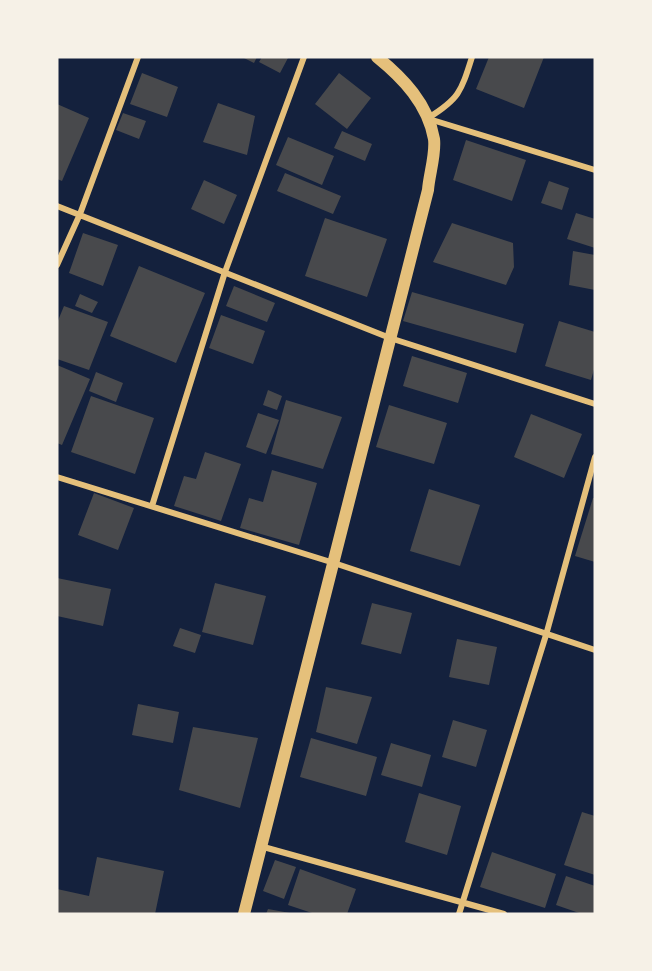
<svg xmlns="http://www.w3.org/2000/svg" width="652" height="971" font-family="'DM Sans',sans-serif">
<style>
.building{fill:#48494c}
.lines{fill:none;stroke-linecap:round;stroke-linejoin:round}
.minor{stroke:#e5c07b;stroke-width:6}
.secondary{stroke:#e5c07b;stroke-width:12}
</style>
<rect width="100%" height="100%" fill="#14213d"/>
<path class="building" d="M242 57H257L254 63Z
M262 57H285L288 58 280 73 259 62Z
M489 57H544L524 108 476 89Z
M142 73 178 87 167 117 130 104Z
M339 73 371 98 347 129 315 104Z
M218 103 255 116 247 155 203 142Z
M57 104 89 118 62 181 57 179Z
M123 113 146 121 139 139 116 130Z
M342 131 372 144 365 161 334 148Z
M288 137 334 156 322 185 276 165Z
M466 140 526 160 512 201 453 180Z
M285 173 341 196 333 214 277 191Z
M204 180 237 195 224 224 191 209Z
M549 181 569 188 562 210 541 203Z
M576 213 595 219V248L567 239Z
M325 218 387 239 367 297 305 276Z
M452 223 513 243 514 267 506 285 433 262Z
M83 233 118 245 103 286 69 273Z
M573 251 595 255V290L569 285Z
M139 266 205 293 176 363 110 336Z
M234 286 275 303 267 322 226 306Z
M412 292 524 324 516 353 403 321Z
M80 294 98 302 92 313 75 306Z
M64 306 108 322 89 370 57 359V323Z
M221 315 265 331 253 364 209 348Z
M559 321 595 332V366L591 380 545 366Z
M412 356 467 373 458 403 403 386Z
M57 365 90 379 62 445 57 443Z
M96 372 123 383 116 402 89 391Z
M268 390 282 396 277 410 263 405Z
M91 396 154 418 135 474 71 452Z
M286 400 342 417 323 469 271 454Z
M389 405 447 423 434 464 376 447Z
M258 413 279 420 266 454 246 447Z
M531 414 582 434 564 478 514 457Z
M205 452 241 464 221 521 174 506 184 476 196 479Z
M272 470 317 483 299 545 240 528 249 498 263 502Z
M429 489 480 505 460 566 410 551Z
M94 493 134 508 118 550 78 535Z
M593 498H595V562L575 556Z
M57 578 111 589 103 626 57 616Z
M215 583 266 596 253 645 202 632Z
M372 603 412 613 401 654 361 644Z
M180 628 201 635 195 653 173 646Z
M457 639 497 647 489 685 449 677Z
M326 687 372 697 357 744 316 732Z
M138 704 179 712 173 743 132 735Z
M453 720 487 730 476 767 442 757Z
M193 727 258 738 240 808 179 790Z
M311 738 377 757 366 796 300 777Z
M391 743 431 755 422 787 381 775Z
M419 793 461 806 447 855 405 842Z
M582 812 595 816V875L564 865Z
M492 852 556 874 545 908 480 887Z
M97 857 164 871 155 914H57V889L89 896Z
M275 860 296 867 284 899 263 891Z
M300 869 356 889 347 914H315L288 905Z
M566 876 595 886V914H582L556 905Z
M268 909 290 913 289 914H266Z"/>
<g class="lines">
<path class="minor" d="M428 118C459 99 461 92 472 57
M429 119 595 170
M57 206 390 338 595 404
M57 265 80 214 138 57
M57 477 334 563 595 650
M152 506 225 272 304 57
M260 846 504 914
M459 914 546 635 595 457"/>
<path class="secondary" d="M244 914 428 190C429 175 436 154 434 139 428 104 403 78 377 57"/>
</g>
<rect width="652" height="971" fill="none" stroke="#f6f1e7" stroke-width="117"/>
</svg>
